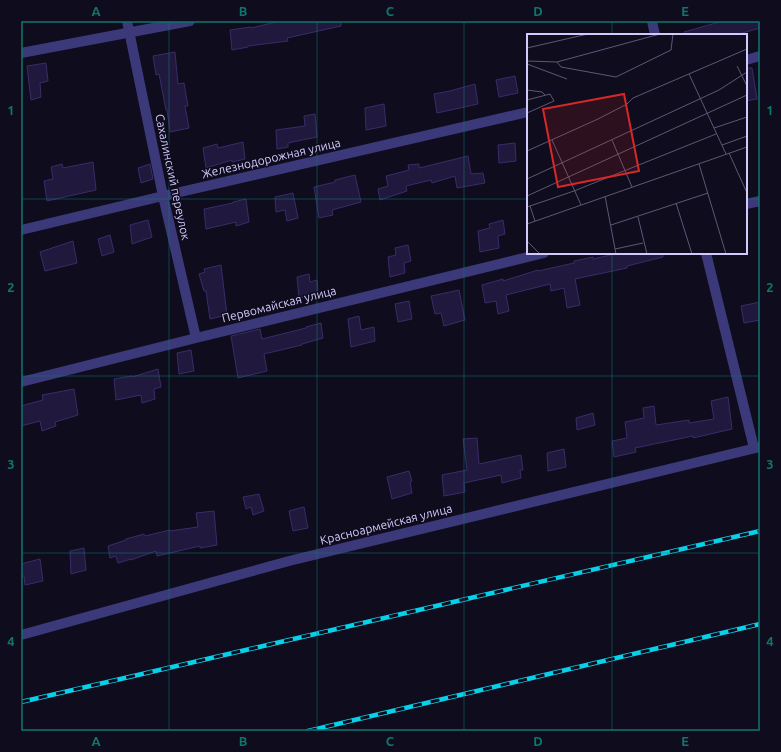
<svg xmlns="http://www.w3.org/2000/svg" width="781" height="752" font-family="Ubuntu,sans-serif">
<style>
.building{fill:#21193d;stroke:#392c68}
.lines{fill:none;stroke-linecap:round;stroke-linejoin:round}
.street{stroke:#3c397a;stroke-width:10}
.rail-casing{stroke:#09d0e9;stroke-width:4.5}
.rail{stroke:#0f0c1d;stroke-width:3;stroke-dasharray:9;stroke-linecap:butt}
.grid{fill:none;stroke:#0f766e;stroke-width:1;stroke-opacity:0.55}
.labels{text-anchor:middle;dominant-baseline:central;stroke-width:3;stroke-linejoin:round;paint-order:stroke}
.street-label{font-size:12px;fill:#d0cafd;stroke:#0f0c1d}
.inset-road{fill:none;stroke:#5c5877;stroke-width:1}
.view{fill:#d62828;fill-opacity:0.15;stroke:#d62828;stroke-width:2}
.inset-edge{fill:none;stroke:#d0cafd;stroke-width:2}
.neatline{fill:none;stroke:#0f766e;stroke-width:1.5}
.grid-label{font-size:13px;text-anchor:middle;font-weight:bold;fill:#0f766e}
</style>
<rect width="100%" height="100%" fill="#0f0c1d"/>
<path class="building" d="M280 21H341V26L287 38 288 41 248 46V47L232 50 230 30 251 27V28Z
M723 21H760V28L735 35H685L684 32Z
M175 52 178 84 184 83 188 106H185L189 128 170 132 167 110H166L159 74 156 75 153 56Z
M46 63 48 81 40 83 41 97 31 100 27 66Z
M746 68H752L757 99 746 101Z
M515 76 518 93 499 97 496 80Z
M475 84 478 104 437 113 434 94 450 91Z
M384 104 386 126 366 130 365 108Z
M315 114 317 137 288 143V147L277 149 276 130 305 126 304 116Z
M243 142 245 159 232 162V160L206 168 203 148 217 144 218 148Z
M515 143 516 161 499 163 498 145Z
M468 156 471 174 483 173 485 183 457 188 455 176 432 183 431 180 406 186 407 191 380 200 378 189 388 186 386 176 409 170 408 165 419 164V168Z
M93 162 96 190 47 201 44 181 53 179 51 167 62 164 63 168Z
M150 164 153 179 141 183 138 168Z
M355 175 361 202 332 210 333 215 319 218 314 187 335 182V180Z
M293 193 298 218 287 221 285 210 276 212 275 197Z
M246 199 249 222 236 226V222L206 229 204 209 233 203V202Z
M148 220 152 237 132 244 130 225Z
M503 220 505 234 498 236 499 248 480 252 478 231 490 228 489 224Z
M110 235 114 252 102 256 98 239Z
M73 241 77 263 45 271 40 252Z
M408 245 411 261 404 263 405 273 390 277 388 257 396 255 395 248Z
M619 253H663V257L627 266V268L608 272 575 279 580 305 567 308 564 288 551 291 550 284 506 295 509 311 498 314 496 301 485 303 482 285 503 279V281L538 270V271L574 263V261L593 257V259Z
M221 265 227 315 210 319 206 291H204L199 274 205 272 204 269Z
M309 274 310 282 317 280 318 293 299 298 297 277Z
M459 290 465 320 444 326 441 313 435 314 431 296Z
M409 301 412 319 398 322 395 304Z
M760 302V320L744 323 741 306Z
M359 316 361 330 374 327 375 341 351 347 348 319Z
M321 323 323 338 302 344V345L264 354 267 371 238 378 231 336 260 329 262 339 306 328V327Z
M191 350 194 371 179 374 177 353Z
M158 369 161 387 154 389 155 399 142 403 141 395 116 400 114 379 132 376V377Z
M74 389 78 415 55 422 56 426 42 431 40 421 21 426V406L43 400 42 395Z
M728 397 732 429 693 438V436L635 448 636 452 614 457 612 441 627 438 625 422 644 418 643 408 654 406 656 425 689 420V423L714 419 711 401Z
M593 413 595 425 577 430 576 418Z
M477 438 479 464 521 455 523 470H520L521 478 502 483 501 475 464 483 465 492 444 496 442 475 467 470 463 439Z
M564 449 566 467 548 471 547 453Z
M409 471 412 481 410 482 412 493 392 499 387 477Z
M259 494 264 511 253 515 251 507 246 509 243 497Z
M304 507 308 528 293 531 289 511Z
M214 511 217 545 200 548V546L157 556 156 551 131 560V559L118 563 116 556 110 558 108 546 126 540V539L144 534 145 536 170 530V531L198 527 196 513Z
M84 548 86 570 71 574 70 551Z
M40 559 43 581 25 585 24 576H21V564Z"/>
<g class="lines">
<path class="street" d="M127 21 163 196 196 338
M652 21 655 35
M21 53 190 21
M746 60 760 56
M746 204 760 201
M21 230 163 196 528 112
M706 253 754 448
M21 382 196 338 544 253
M21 635 289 561 760 447"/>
<g class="rail-casing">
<path id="rail" d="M21 702 760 531
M308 731 760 624"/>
</g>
<use href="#rail" class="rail"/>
</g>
<path class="grid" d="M169 21V731M317 21V731M464 21V731M612 21V35M21 199H528M746 199H760M612 253V731M21 376H760M21 553H760"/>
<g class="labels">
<g class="street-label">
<text transform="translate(271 158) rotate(-13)">Железнодорожная улица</text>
<text transform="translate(173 177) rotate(78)">Сахалинский переулок</text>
<text transform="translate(279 304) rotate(-14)">Первомайская улица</text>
<text transform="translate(386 524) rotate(-14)">Красноармейская улица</text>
</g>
</g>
<g transform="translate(527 34)">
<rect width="220" height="220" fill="#0f0c1d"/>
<path class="inset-road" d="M0 14 61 0M0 27 30 28 133 0M30 28 34 33 89 43 144 16 146 0M0 30 40 45M210 32 220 52M162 40 199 120M0 56 15 58 18 61M0 66 23 60 27 67 0 79M187 94 220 83M25 106 54 171M85 106 105 153M195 111 220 102M0 117 71 85 100 70 106 64 220 15M202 119 220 159M172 130 199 220M0 145 192 56 220 38M0 162 220 61M78 162 89 220M149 169 165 220M3 172 8 187M0 173 47 157 189 100M111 183 120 220M0 190 220 113M84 191 181 159M0 207 13 220M88 215 116 209"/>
<path class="view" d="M97 60 112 137 31 153 16 75Z"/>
<rect width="220" height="220" class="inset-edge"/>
</g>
<rect width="781" height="752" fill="none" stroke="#0f0c1d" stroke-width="44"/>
<rect x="22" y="22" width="737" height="708" class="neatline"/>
<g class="grid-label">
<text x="96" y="16">A</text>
<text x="243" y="16">B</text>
<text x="390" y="16">C</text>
<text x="538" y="16">D</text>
<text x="685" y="16">E</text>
<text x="11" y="115">1</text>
<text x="770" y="115">1</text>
<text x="11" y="292">2</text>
<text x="770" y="292">2</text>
<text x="11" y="469">3</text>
<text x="770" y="469">3</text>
<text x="11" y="646">4</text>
<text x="770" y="646">4</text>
<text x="96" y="746">A</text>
<text x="243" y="746">B</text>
<text x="390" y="746">C</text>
<text x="538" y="746">D</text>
<text x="685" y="746">E</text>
</g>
</svg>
